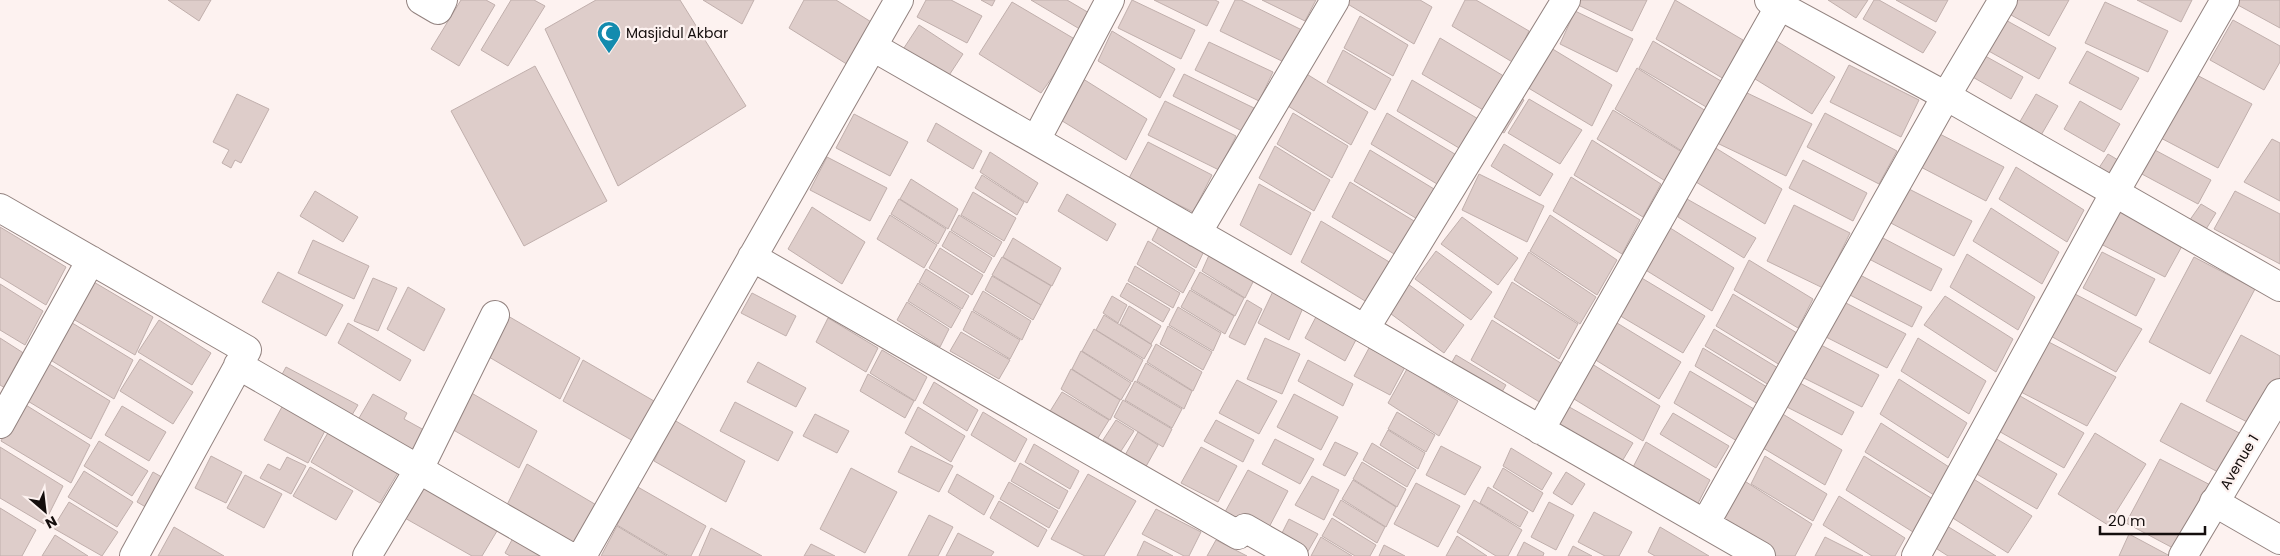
<svg xmlns="http://www.w3.org/2000/svg" width="2280" height="556" font-family="Poppins,sans-serif">
<style>
.building{fill:#decdca;stroke:#c0afac}
.lines{fill:none;stroke-linecap:round;stroke-linejoin:round}
.minor-casing{stroke:#92827f;stroke-width:30}
.tertiary-casing{stroke:#92827f;stroke-width:30}
.minor{stroke:#fff;stroke-width:28}
.tertiary{stroke:#fff;stroke-width:28}
.labels{text-anchor:middle;dominant-baseline:central;stroke-width:4.5;stroke-linejoin:round;paint-order:stroke}
.poi-label{font-size:14px;fill:#140e0d;stroke:#fdf2f0;text-anchor:start}
.street-label{font-size:14px;fill:#140e0d;stroke:#fdf2f0}
</style>
<rect width="100%" height="100%" fill="#fdf2f0"/>
<path class="building" d="M168 0H211L199 21Z
M461 0H486L495 5 459 66 431 49Z
M511 0H534L545 6 508 66 481 50Z
M596 0H680L746 106 618 186 545 29Z
M703 0H754L742 24Z
M804 0H836L876 25 853 68 789 28Z
M926 0H951L982 16 967 43 917 17Z
M981 0H995L992 6Z
M1031 0H1067L1096 17 1088 34Z
M1132 0 1195 30 1181 59 1118 28Z
M1154 0H1215L1219 2 1207 26Z
M1235 0H1241L1306 32 1290 65 1220 31Z
M1262 0H1316L1305 21Z
M1347 0H1420L1432 7 1414 44 1346 3Z
M1465 0H1476L1529 31 1514 63 1452 26Z
M1580 0H1647L1632 31 1578 5Z
M1675 0 1743 40 1724 79 1656 39Z
M1828 0H1868L1856 18Z
M1874 0H1879L1936 32 1923 53 1863 19Z
M1896 0H1948L1936 22Z
M1996 0H2069L2049 36 1993 5Z
M2137 0H2192L2181 22Z
M2238 0H2280V28L2236 4Z
M1012 2 1078 41 1041 93 979 54Z
M2105 2 2168 31 2148 72 2085 43Z
M1575 11 1633 39 1617 72 1560 44Z
M1360 16 1408 45 1393 76 1344 48Z
M2002 18 2056 48 2039 79 1985 49Z
M2233 20 2280 46V62L2264 90 2210 60Z
M919 25 963 54 944 83 900 54Z
M1112 31 1175 69 1160 98 1098 61Z
M1770 37 1835 77 1812 114 1747 74Z
M1440 38 1507 78 1490 114 1422 74Z
M1653 41 1721 81 1708 108 1639 68Z
M1209 42 1273 72 1259 101 1195 70Z
M1541 42 1612 85 1592 126 1520 83Z
M1969 47 2023 77 2011 99 1957 68Z
M1343 50 1391 79 1375 110 1327 82Z
M2087 51 2139 78 2121 110 2069 83Z
M1849 65 1919 100 1901 137 1830 102Z
M535 66 607 201 524 246 451 111Z
M1637 68 1706 111 1685 153 1615 109Z
M2191 72 2252 104 2218 168 2157 136Z
M1305 73 1368 112 1351 145 1288 106Z
M1184 74 1254 108 1242 131 1173 96Z
M1080 77 1147 119 1126 160 1059 119Z
M1412 80 1480 120 1464 151 1397 111Z
M1743 91 1812 124 1786 176 1717 143Z
M1512 92 1524 100 1504 133 1491 125Z
M237 94 269 109 241 163 235 160 231 168 222 163 229 150 213 142Z
M2036 94 2058 106 2040 137 2018 125Z
M1529 99 1582 130 1560 164 1508 133Z
M1165 101 1236 136 1219 170 1148 135Z
M2080 101 2120 124 2104 152 2064 129Z
M1613 110 1682 152 1667 182 1597 139Z
M1293 113 1348 146 1332 178 1277 144Z
M1387 113 1458 156 1442 187 1371 144Z
M1825 113 1897 151 1879 184 1807 147Z
M854 114 908 142 890 176 836 148Z
M936 123 982 151 973 169 927 141Z
M1932 130 2004 167 1986 201 1915 164Z
M2272 139 2280 143V201L2244 182Z
M1592 140 1661 184 1643 217 1574 175Z
M1148 142 1212 175 1193 212 1128 180Z
M1504 144 1553 174 1540 196 1491 166Z
M1275 146 1330 180 1314 211 1259 178Z
M1714 147 1782 189 1765 224 1696 182Z
M2153 149 2211 180 2198 204 2140 173Z
M1370 150 1439 192 1424 223 1354 181Z
M990 152 1038 183 1027 203 980 172Z
M2108 154 2123 163 2110 184 2095 174Z
M827 157 887 188 870 221 810 190Z
M1803 160 1867 193 1853 221 1789 188Z
M2016 167 2084 210 2067 242 1999 199Z
M1479 174 1544 206 1527 242 1462 210Z
M982 175 1024 202 1017 215 975 188Z
M1571 177 1640 220 1622 254 1553 211Z
M911 179 958 209 948 229 900 199Z
M1350 182 1419 224 1401 258 1332 217Z
M1259 184 1311 213 1291 255 1240 225Z
M1905 187 1972 221 1954 256 1887 221Z
M315 191 358 217 343 242 300 216Z
M2235 191 2280 214V264L2214 229Z
M973 192 1016 218 1004 241 961 215Z
M1067 194 1116 224 1107 241 1058 211Z
M899 199 946 229 938 244 891 214Z
M1687 199 1756 238 1744 258 1678 217Z
M2119 202 2187 237 2165 277 2097 242Z
M2201 204 2216 213 2203 234 2187 224Z
M1794 205 1850 233 1823 288 1767 261Z
M812 207 865 242 842 284 788 249Z
M1991 208 2059 252 2042 284 1973 241Z
M890 215 937 245 924 268 877 239Z
M959 215 1002 242 994 257 951 230Z
M1550 215 1617 260 1597 295 1530 251Z
M1462 217 1518 258 1498 285 1441 244Z
M1321 221 1391 263 1370 304 1301 262Z
M1160 224 1204 251 1196 268 1152 240Z
M1667 226 1734 268 1712 311 1644 269Z
M0 227 66 267 46 305 0 277Z
M950 231 992 258 984 273 942 246Z
M1881 237 1942 269 1931 291 1869 259Z
M1013 238 1061 268 1052 286 1003 257Z
M313 240 369 266 354 299 298 273Z
M1148 241 1195 270 1183 293 1137 264Z
M940 248 983 275 972 295 929 268Z
M1436 251 1492 292 1471 320 1415 279Z
M1529 252 1596 297 1580 324 1514 280Z
M2102 252 2155 279 2136 316 2083 288Z
M1210 253 1254 280 1245 298 1202 271Z
M1967 254 2035 297 2018 330 1950 287Z
M1002 257 1051 286 1041 305 992 275Z
M2194 257 2255 289 2210 374 2149 342Z
M1749 260 1813 299 1798 328 1734 290Z
M1135 266 1180 293 1173 308 1128 281Z
M926 269 969 296 962 309 919 282Z
M278 272 343 305 326 336 262 302Z
M1200 272 1244 298 1235 316 1191 289Z
M1860 275 1922 307 1912 327 1850 295Z
M992 276 1041 305 1033 320 985 290Z
M1640 277 1705 316 1683 353 1617 314Z
M87 278 153 317 135 355 68 316Z
M373 278 397 288 378 331 354 321Z
M1512 282 1578 324 1559 359 1494 317Z
M918 283 961 310 951 328 908 301Z
M1127 283 1170 309 1163 322 1120 296Z
M0 284 43 311 25 345 0 330Z
M1408 284 1464 325 1444 353 1387 311Z
M1276 285 1306 301 1289 340 1258 323Z
M408 287 445 309 424 351 387 329Z
M1190 290 1234 316 1225 334 1181 307Z
M983 291 1031 321 1022 340 973 310Z
M752 293 796 316 786 336 741 313Z
M2073 293 2142 329 2116 372 2047 334Z
M1733 294 1797 333 1780 365 1716 326Z
M1112 296 1127 305 1118 323 1103 313Z
M1945 296 2013 339 1996 372 1924 325Z
M1247 300 1262 309 1245 345 1229 337Z
M907 302 949 329 940 347 897 320Z
M1844 302 1906 334 1887 368 1826 337Z
M1129 306 1161 326 1151 344 1120 324Z
M1178 307 1221 333 1213 351 1169 325Z
M972 311 1020 340 1010 359 963 330Z
M1319 311 1359 334 1345 361 1305 338Z
M1104 315 1152 345 1144 359 1096 330Z
M508 316 580 358 560 399 489 357Z
M64 318 133 360 114 399 44 356Z
M828 318 878 348 866 372 816 342Z
M159 320 211 353 192 385 138 352Z
M1492 320 1567 367 1546 406 1471 360Z
M348 323 411 360 400 381 338 343Z
M1617 323 1681 362 1659 399 1594 359Z
M1168 326 1212 352 1203 370 1160 344Z
M1094 329 1143 360 1132 382 1082 351Z
M1714 329 1778 368 1769 385 1705 346Z
M961 332 1010 360 999 379 950 351Z
M2241 335 2280 356V398L2263 430 2206 401Z
M0 338 25 354 7 389 0 385Z
M1265 338 1300 354 1282 394 1247 379Z
M1918 338 1986 381 1969 414 1901 371Z
M2043 339 2116 377 2087 426 2017 390Z
M1156 344 1202 372 1193 391 1147 362Z
M1819 344 1879 375 1862 407 1802 377Z
M1369 348 1405 367 1390 395 1354 376Z
M1703 348 1767 387 1758 404 1695 366Z
M882 350 927 377 915 401 870 373Z
M1081 351 1131 383 1121 400 1072 369Z
M1456 355 1506 385 1498 399 1448 369Z
M41 359 110 401 91 439 21 397Z
M140 359 193 392 173 424 120 391Z
M583 360 654 401 635 442 563 401Z
M1308 360 1353 384 1343 406 1298 381Z
M758 362 806 388 796 407 747 382Z
M1146 363 1192 391 1184 409 1137 381Z
M1592 364 1660 406 1643 441 1574 399Z
M286 367 358 405 349 420 278 382Z
M1071 369 1120 400 1110 420 1061 389Z
M1407 369 1458 401 1439 436 1388 403Z
M1690 371 1754 409 1737 441 1674 403Z
M868 374 914 401 905 418 860 391Z
M1899 379 1967 423 1948 458 1880 414Z
M1237 380 1277 401 1259 434 1219 413Z
M1135 381 1182 409 1172 428 1125 400Z
M934 382 978 410 967 431 923 403Z
M1798 382 1854 412 1842 435 1785 406Z
M468 391 537 431 519 468 450 428Z
M1062 392 1109 420 1096 441 1049 413Z
M2015 393 2084 433 2064 468 1995 429Z
M373 394 407 413 404 419 433 435 418 461 355 425Z
M1294 394 1338 417 1321 450 1277 427Z
M1123 400 1172 429 1163 447 1114 417Z
M21 402 90 445 71 483 1 441Z
M735 402 793 432 778 461 720 431Z
M2181 403 2253 440 2231 479 2160 441Z
M1564 404 1633 443 1621 463 1554 422Z
M283 405 327 427 308 463 264 440Z
M122 406 166 432 149 461 105 435Z
M918 407 965 436 951 462 905 433Z
M983 412 1027 439 1015 462 971 435Z
M1397 412 1435 435 1426 452 1388 429Z
M1673 413 1729 446 1716 468 1660 434Z
M1781 413 1842 450 1825 485 1763 448Z
M815 414 849 431 837 453 803 436Z
M674 420 745 461 726 502 654 461Z
M1116 420 1134 431 1121 451 1103 440Z
M1216 420 1254 440 1243 462 1204 441Z
M1881 423 1949 467 1934 495 1865 452Z
M1388 430 1425 453 1418 469 1380 445Z
M329 431 399 471 380 503 311 462Z
M1138 432 1158 445 1144 470 1124 457Z
M2095 433 2146 464 2108 525 2058 494Z
M1988 434 2057 474 2037 509 1968 469Z
M1275 439 1314 459 1300 484 1262 464Z
M99 441 148 471 132 496 84 466Z
M1335 442 1358 453 1345 476 1323 465Z
M1646 442 1710 480 1695 509 1631 471Z
M1372 443 1416 470 1407 487 1363 460Z
M1034 444 1079 471 1070 489 1025 462Z
M911 446 953 466 939 492 898 472Z
M1441 446 1481 467 1465 495 1426 475Z
M0 447 63 486 44 524 0 498Z
M1201 447 1237 466 1218 502 1181 483Z
M1511 448 1552 473 1542 490 1503 466Z
M211 456 242 472 226 503 195 488Z
M1765 456 1827 494 1813 521 1751 484Z
M1864 456 1931 498 1913 532 1846 490Z
M287 457 306 466 291 494 260 478 268 464 280 470Z
M2160 459 2222 491 2188 556 2126 523Z
M1362 462 1406 489 1397 507 1353 479Z
M1020 463 1068 491 1059 509 1011 481Z
M527 464 598 506 579 546 507 505Z
M310 467 353 491 336 520 293 496Z
M851 468 897 492 865 553 820 529Z
M1503 468 1543 493 1533 512 1493 487Z
M1248 470 1288 491 1266 533 1225 512Z
M84 471 133 502 117 527 68 497Z
M153 472 167 480 151 510 137 502Z
M1566 472 1585 484 1572 505 1553 493Z
M957 474 994 496 984 515 948 492Z
M1088 474 1136 501 1104 556H1085L1051 539Z
M245 475 282 494 264 528 227 508Z
M1312 476 1339 490 1324 520 1295 505Z
M1972 478 2032 516 2008 553 1948 515Z
M1353 480 1396 507 1386 527 1342 499Z
M1743 480 1812 524 1795 556H1769L1719 525Z
M423 482 500 526 482 556H472L403 517Z
M1009 482 1058 511 1049 528 1000 499Z
M1416 483 1460 506 1438 547 1394 524Z
M636 486 706 526 691 556H669L617 525Z
M1488 487 1528 512 1520 527 1480 503Z
M1839 496 1905 538 1895 556H1872L1823 525Z
M1341 500 1385 527 1377 543 1333 515Z
M1474 500 1522 530 1508 556H1496L1457 532Z
M999 501 1047 530 1038 547 990 518Z
M69 502 118 532 102 556 53 528Z
M1549 502 1574 515 1556 550 1531 537Z
M0 508 36 530 22 556H0Z
M1156 509 1201 532 1189 556H1184L1142 534Z
M1594 512 1632 532 1619 556H1605L1578 542Z
M929 515 953 527 938 556H908Z
M1332 518 1376 545 1370 556H1355L1322 536Z
M1289 519 1318 534 1307 553 1279 539Z
M617 526 667 556H601Z
M1947 526 1996 556H1948L1934 547Z
M174 527 224 556H158Z
M1660 527 1709 556H1655L1648 552Z
M711 528 762 556H699Z
M958 533 994 552 991 556H946Z
M2129 534 2170 556H2119Z
M55 535 88 556H42Z
M514 536 553 556H510L505 553Z
M1457 536 1487 556H1446Z
M1321 537 1352 556H1311Z
M1825 537 1863 556H1815Z
M1216 540 1247 556H1207Z
M1144 541 1173 556H1137Z
M1524 542 1544 553 1543 556H1517Z
M811 544 835 556H804Z
M1384 545 1405 556H1379Z
M1573 546 1592 556H1568Z"/>
<g class="lines">
<g class="minor-casing">
<path id="minor" d="M421 0 438 10 443 0
M873 47 1761 556
M1036 140 1110 0
M0 208 247 350 134 556
M1197 233 1335 0
M752 257 1238 535 1245 528 1294 556
M1365 329 1566 0
M238 365 569 556
M0 424 91 260
M1540 430 1783 0
M2214 502 2280 540
M1705 524 1946 96 2003 0
M367 556 419 469 495 315
M582 556 899 0
M1916 556 2115 192 2225 0"/>
</g>
<g class="tertiary-casing">
<path id="tertiary" d="M1769 0 1946 96 2280 287
M2183 556 2280 393"/>
</g>
<use href="#minor" class="minor"/>
<use href="#tertiary" class="tertiary"/>
</g>
<defs>
<g id="mosque-pin" transform="scale(1.25)"><path d="M0 17L-7.5 6A9.5 9.5 0 1 1 7.5 6Z" fill="#138bae" stroke="#fdf2f0"/><path d="M3.5-4.9A6 6 0 1 0 3.5 4.9A5 5 0 1 1 3.5-4.9Z" fill="#fff"/></g>
</defs>
<g fill-rule="evenodd">
<use href="#mosque-pin" x="609" y="33"/>
</g>
<g class="labels">
<g class="poi-label">
<text x="626" y="33">Masjidul Akbar</text>
</g>
<g class="street-label">
<text transform="translate(2239 462) rotate(-59)">Avenue 1</text>
</g>
</g>
<g transform="translate(45 511) rotate(152)" stroke="#fdf2f0" stroke-width="4" paint-order="stroke">
<path d="M0-4L9 19L0 12L-9 19Z" fill="#140e0d"/>
<text y="-8" font-size="14" font-weight="bold" text-anchor="middle" fill="#140e0d">N</text>
</g>
<path d="M2100 526v8h105v-8" fill="none" stroke="#140e0d" stroke-width="2.5"/>
<text x="2108" y="526" font-size="15" fill="#140e0d" stroke="#fdf2f0" stroke-width="4" paint-order="stroke">20 m</text>
</svg>
